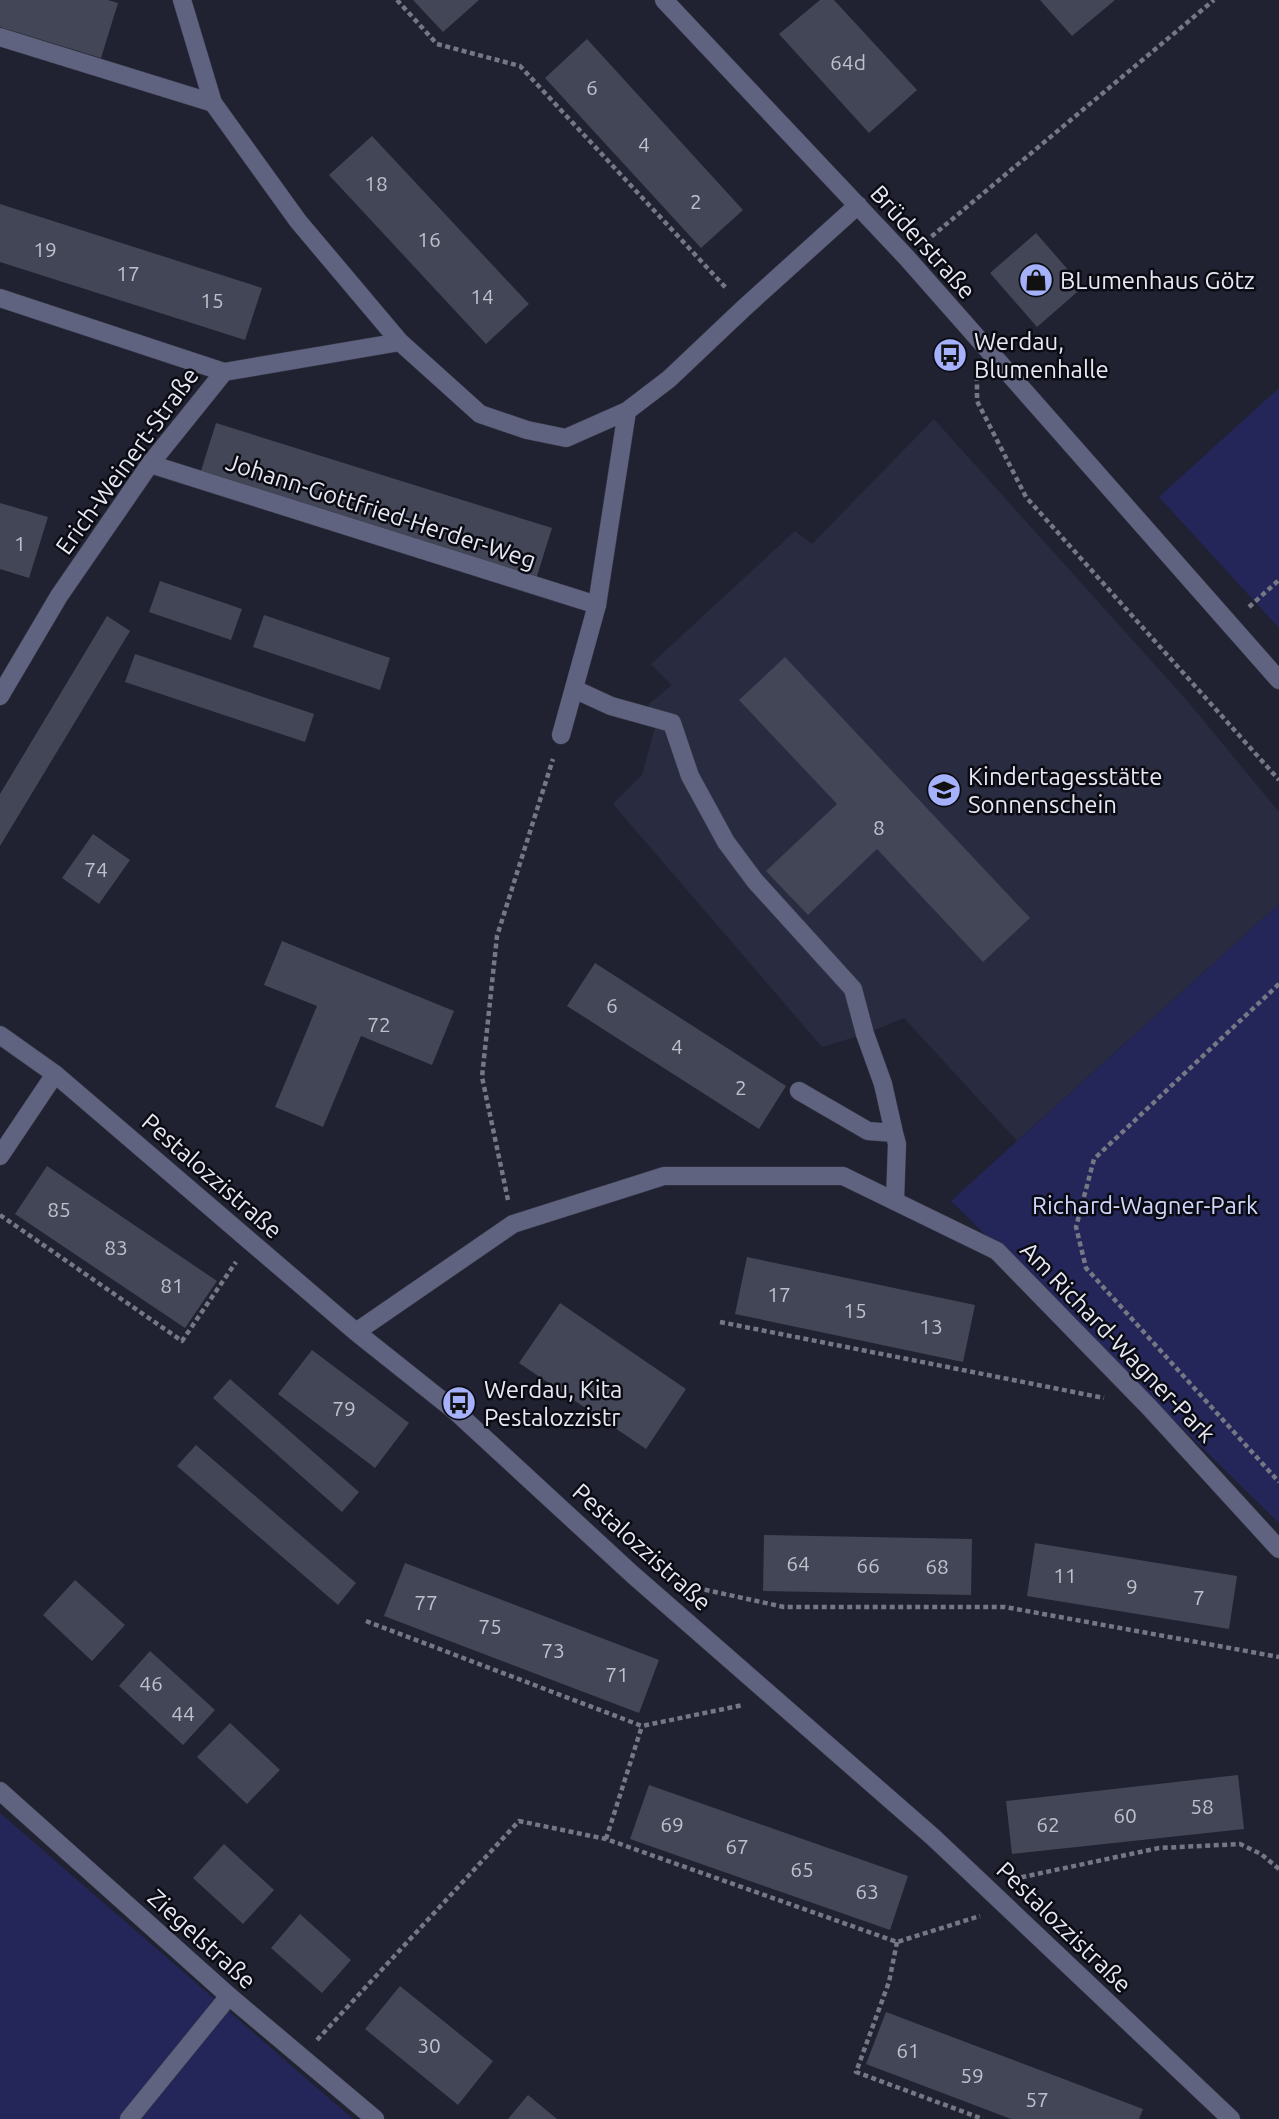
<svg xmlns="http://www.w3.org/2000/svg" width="1279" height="2119" font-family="Ubuntu,sans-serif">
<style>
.built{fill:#292c40}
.green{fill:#24265a}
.building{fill:#434656}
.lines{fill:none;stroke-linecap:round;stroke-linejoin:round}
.service-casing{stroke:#3c3e4c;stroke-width:19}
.minor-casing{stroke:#3c3e4c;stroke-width:19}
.path{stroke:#767785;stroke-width:4.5;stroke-dasharray:5 3.5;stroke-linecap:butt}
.service{stroke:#5f6380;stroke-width:18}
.minor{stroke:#5f6380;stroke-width:18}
.labels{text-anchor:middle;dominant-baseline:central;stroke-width:5;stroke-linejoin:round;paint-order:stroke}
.number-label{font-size:21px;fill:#bec0cc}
.street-label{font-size:24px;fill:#e7e8f3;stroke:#0b0c13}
.poi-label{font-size:24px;fill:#e7e8f3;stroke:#0b0c13;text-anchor:start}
.park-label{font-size:24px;fill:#d0d7fd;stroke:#0b0c13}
</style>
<rect width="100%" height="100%" fill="#202231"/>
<path class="built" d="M934 419 1189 703 1279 812V904L1017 1141 904 1018 865 1034 822 1047 613 804 642 775 657 720 648 705 672 685 651 664 795 531 812 544Z"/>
<path class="green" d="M1279 388V628L1159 497Z
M1279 904V1523L951 1201Z
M0 1813 353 2119H0Z"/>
<path class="building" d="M0 0H108L118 3 101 58 0 27Z
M413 0H479L443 32Z
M820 0H834L917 90 869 133 779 34Z
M1040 0H1115L1072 36Z
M587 39 743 210 701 248 545 78Z
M372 136 529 304 486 344 329 175Z
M0 204 262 288 245 340 0 262Z
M1036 233 1083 287 1037 327 990 273Z
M216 423 552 528 536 579 200 474Z
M0 503 48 517 29 578 0 569Z
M160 581 242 609 231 640 149 612Z
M264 615 390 658 380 690 253 647Z
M107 616 130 631 0 846V794Z
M135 654 314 714 305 742 125 682Z
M785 657 1030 918 983 962 877 849 808 915 766 871 837 804 739 700Z
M93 834 130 860 99 904 62 878Z
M282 941 454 1011 432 1065 361 1036 323 1127 275 1107 317 1006 264 985Z
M595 963 786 1086 759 1129 567 1006Z
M47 1166 217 1281 185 1328 15 1214Z
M747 1257 975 1305 963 1362 735 1314Z
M560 1303 686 1389 646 1449 519 1363Z
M312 1350 409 1423 375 1468 278 1394Z
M230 1379 359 1492 342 1512 213 1398Z
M196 1445 356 1583 338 1605 177 1466Z
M764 1535 972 1539 971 1595 763 1591Z
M1035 1543 1237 1576 1229 1629 1027 1596Z
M405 1563 659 1660 639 1713 384 1616Z
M75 1580 125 1625 92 1661 43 1615Z
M150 1651 215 1710 183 1745 119 1686Z
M230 1723 280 1770 247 1804 197 1757Z
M1238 1775 1244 1829 1012 1854 1006 1801Z
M649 1785 908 1876 890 1930 630 1839Z
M224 1844 274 1890 243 1924 193 1878Z
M300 1914 351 1960 322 1993 271 1948Z
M400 1986 493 2061 458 2105 365 2029Z
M886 2012 1143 2109 1139 2119H1011L866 2064Z
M528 2095 557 2119H508Z"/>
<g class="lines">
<g class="service-casing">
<path id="service" d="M0 37 213 103
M150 464 597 605
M574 689 611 706 672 723 690 776 726 842 755 881 853 989 865 1034 883 1084 894 1133
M799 1091 868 1131 894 1133 897 1144 895 1201
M0 1156 55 1074
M129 2119 229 1996"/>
</g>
<g class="minor-casing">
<path id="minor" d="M182 0 213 103 298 221 400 342 480 414 527 430 566 438 627 411 669 379 744 308 858 205
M664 0 907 258 1279 680
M0 298 224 372
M0 696 59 596 150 464 224 372 400 342
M561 735 597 605 627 411
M0 1035 55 1074 356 1332 454 1410 632 1574 933 1837 1231 2119
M356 1332 513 1224 664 1176H843L997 1251 1149 1407 1279 1549
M0 1791 229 1996 375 2119"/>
</g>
<path class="path" d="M397 0 437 44 520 66 727 289
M925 242 1214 0
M977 376V401L1026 497 1279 780
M1249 607 1279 580
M1279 984 1094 1159 1076 1227 1086 1268 1279 1482
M508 1200 482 1077 497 936 553 759
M0 1215 182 1341 236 1262
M720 1322 1104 1398
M688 1586 784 1607H1005L1279 1657
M366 1621 642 1726 743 1705
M606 1839 642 1726
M1013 1879 1159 1848 1240 1844 1261 1854 1279 1869
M897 1942 889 1982 856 2072 983 2119
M317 2040 519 1821 606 1839 897 1942 980 1916"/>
<use href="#service" class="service"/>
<use href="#minor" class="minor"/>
</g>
<defs>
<g id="shop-disc" transform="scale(1.75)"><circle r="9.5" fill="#a6b1fc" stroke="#0b0c13"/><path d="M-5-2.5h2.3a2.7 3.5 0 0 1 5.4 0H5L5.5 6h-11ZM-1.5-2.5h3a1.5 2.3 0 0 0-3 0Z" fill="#111"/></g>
<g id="bus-disc" transform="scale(1.75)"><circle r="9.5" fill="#a6b1fc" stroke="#0b0c13"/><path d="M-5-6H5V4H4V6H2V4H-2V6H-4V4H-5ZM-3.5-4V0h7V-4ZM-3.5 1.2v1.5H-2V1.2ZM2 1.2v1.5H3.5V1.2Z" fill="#111"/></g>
<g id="school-disc" transform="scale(1.75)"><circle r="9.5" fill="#a6b1fc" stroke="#0b0c13"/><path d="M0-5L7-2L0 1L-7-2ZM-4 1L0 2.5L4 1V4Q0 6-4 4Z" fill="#111"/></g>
</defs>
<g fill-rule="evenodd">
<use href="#shop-disc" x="1036" y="280"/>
<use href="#bus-disc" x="950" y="355"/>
<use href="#school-disc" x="944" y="790"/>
<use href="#bus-disc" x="459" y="1403"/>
</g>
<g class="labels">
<g class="number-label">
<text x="848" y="62">64d</text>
<text x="592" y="87">6</text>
<text x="644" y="144">4</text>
<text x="376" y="183">18</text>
<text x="696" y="201">2</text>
<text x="429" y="239">16</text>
<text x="45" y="249">19</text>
<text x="128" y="273">17</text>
<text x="482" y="296">14</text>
<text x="212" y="300">15</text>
<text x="20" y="543">1</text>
<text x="879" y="827">8</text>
<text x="96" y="869">74</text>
<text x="612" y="1005">6</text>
<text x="379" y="1024">72</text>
<text x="677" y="1046">4</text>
<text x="741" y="1087">2</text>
<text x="59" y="1209">85</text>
<text x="116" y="1247">83</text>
<text x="172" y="1285">81</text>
<text x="779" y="1294">17</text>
<text x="855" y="1310">15</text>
<text x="931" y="1326">13</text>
<text x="344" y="1408">79</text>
<text x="798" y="1563">64</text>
<text x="868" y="1565">66</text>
<text x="937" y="1566">68</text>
<text x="1065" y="1575">11</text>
<text x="1132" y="1586">9</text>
<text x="1199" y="1597">7</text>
<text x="426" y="1602">77</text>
<text x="490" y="1626">75</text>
<text x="553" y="1650">73</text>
<text x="617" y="1674">71</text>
<text x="151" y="1683">46</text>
<text x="183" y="1713">44</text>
<text x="1202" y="1806">58</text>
<text x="1125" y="1815">60</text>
<text x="672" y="1824">69</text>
<text x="1048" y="1824">62</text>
<text x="737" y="1846">67</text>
<text x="802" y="1869">65</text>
<text x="867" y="1891">63</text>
<text x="429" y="2045">30</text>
<text x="908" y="2050">61</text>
<text x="972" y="2075">59</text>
<text x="1037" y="2099">57</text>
</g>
<g class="street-label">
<text transform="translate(923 242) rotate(48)">Brüderstraße</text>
<text transform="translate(127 461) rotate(-54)">Erich-Weinert-Straße</text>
<text transform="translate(381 511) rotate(18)">Johann-Gottfried-Herder-Weg</text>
<text transform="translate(212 1176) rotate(41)">Pestalozzistraße</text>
<text transform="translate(1118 1342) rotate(46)">Am Richard-Wagner-Park</text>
<text transform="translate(642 1547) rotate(42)">Pestalozzistraße</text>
<text transform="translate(1064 1927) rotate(44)">Pestalozzistraße</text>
<text transform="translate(202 1939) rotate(42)">Ziegelstraße</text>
</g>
<g class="poi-label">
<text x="1060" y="280">BLumenhaus Götz</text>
<text x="974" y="341">Werdau,<tspan x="974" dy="28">Blumenhalle</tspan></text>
<text x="968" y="776">Kindertagesstätte<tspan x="968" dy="28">Sonnenschein</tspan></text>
<text x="484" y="1389">Werdau, Kita<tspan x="484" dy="28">Pestalozzistr</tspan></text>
</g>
<g class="park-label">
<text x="1145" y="1205">Richard-Wagner-Park</text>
</g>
</g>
</svg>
